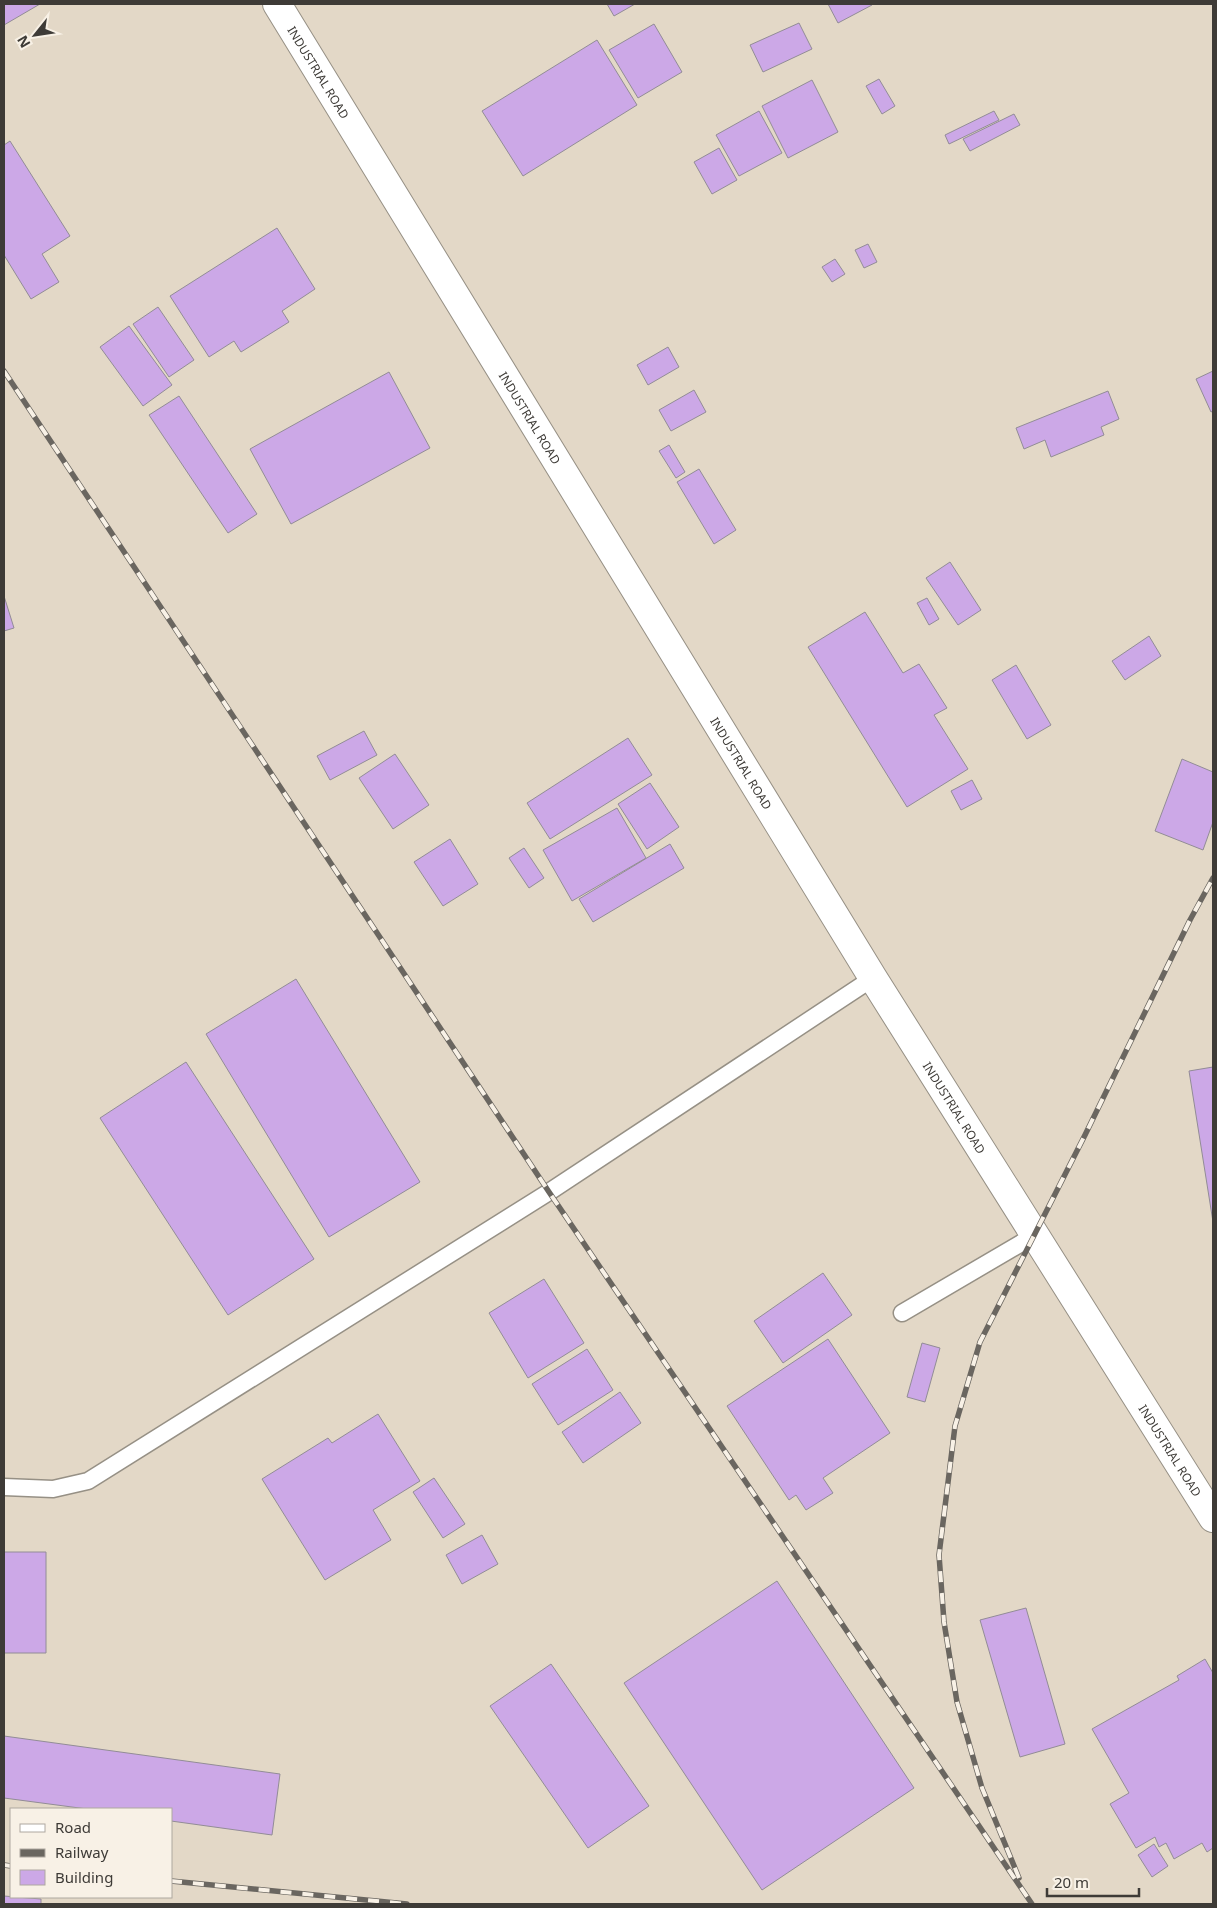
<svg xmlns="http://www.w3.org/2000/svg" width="1217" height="1908" font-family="'Noto Sans',sans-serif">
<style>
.built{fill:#e3d8c7;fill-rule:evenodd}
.building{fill:#cca8e7;stroke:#928c96}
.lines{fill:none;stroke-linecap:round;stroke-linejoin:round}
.lane-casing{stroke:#969085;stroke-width:19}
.secondary-casing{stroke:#969085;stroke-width:30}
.lane{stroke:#fff;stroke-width:16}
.secondary{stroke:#fff;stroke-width:28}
.rail-casing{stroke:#6a6660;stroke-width:5.5}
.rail{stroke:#f8f1e6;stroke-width:4;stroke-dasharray:11;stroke-linecap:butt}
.labels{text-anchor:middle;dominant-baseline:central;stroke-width:4.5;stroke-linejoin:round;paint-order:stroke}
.street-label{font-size:12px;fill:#3e3b37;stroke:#f8f1e6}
</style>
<rect width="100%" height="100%" fill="#eae3d8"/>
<path class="built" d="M4 4H1213V1904H4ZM11 1809H171V1897H11Z"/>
<path class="building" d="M4 4H40L4 25Z
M607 4H635L614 16Z
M828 4H871L872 5 838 23Z
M799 23 812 49 763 72 750 45Z
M654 24 682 72 638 98 609 50Z
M597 40 637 105 523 176 482 111Z
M879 79 895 106 882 114 866 86Z
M812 80 838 132 788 158 762 106Z
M759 111 782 153 739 176 716 135Z
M994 111 999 120 949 144 945 135Z
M1014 114 1020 125 970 151 963 139Z
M10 141 70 236 42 254 59 282 31 299 4 255V145Z
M719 148 737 180 712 194 694 162Z
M277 228 315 289 282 311 289 322 241 352 234 341 209 357 170 296Z
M868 244 877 262 864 268 855 250Z
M835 259 845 274 832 282 822 267Z
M158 307 194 360 169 377 133 324Z
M129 326 172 385 143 406 100 347Z
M668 347 679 367 648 385 637 365Z
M1213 371V411L1211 412 1196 379Z
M389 372 430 448 291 524 250 449Z
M694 390 706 412 671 431 659 410Z
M1108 391 1119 419 1101 427 1104 435 1051 457 1045 440 1024 449 1016 428Z
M179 396 257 514 228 533 149 415Z
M669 445 685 472 676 478 659 451Z
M699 469 736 530 714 544 677 482Z
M950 562 981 610 958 625 926 578Z
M4 596 14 628 4 631Z
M927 598 939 619 929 625 917 603Z
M865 612 903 673 919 664 947 708 934 715 968 769 907 807 808 647Z
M1149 636 1161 656 1125 680 1112 661Z
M1016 665 1051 725 1027 739 992 680Z
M364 731 377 755 330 780 317 756Z
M628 738 652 775 550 839 527 803Z
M395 754 429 805 393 829 359 778Z
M1182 759 1213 772V822L1203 850 1155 831Z
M972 780 982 799 961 810 951 791Z
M650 783 679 827 647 849 618 804Z
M617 808 646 858 572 901 543 850Z
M450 839 478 884 443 906 414 862Z
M670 844 684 868 593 922 579 899Z
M524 848 544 878 529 888 509 858Z
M296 979 420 1182 329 1237 206 1034Z
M186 1062 314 1259 228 1315 100 1118Z
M1213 1067V1222L1189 1071Z
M823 1273 852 1315 783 1363 754 1321Z
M544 1279 584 1343 528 1378 489 1313Z
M828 1339 890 1433 823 1478 833 1493 806 1510 796 1495 789 1500 727 1406Z
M922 1343 940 1348 925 1402 907 1397Z
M587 1349 613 1390 558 1425 532 1384Z
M620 1392 641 1423 583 1463 562 1432Z
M378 1414 420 1481 373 1510 391 1540 325 1580 262 1479 328 1438 332 1443Z
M434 1478 465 1524 443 1538 413 1492Z
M482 1535 498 1564 462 1584 446 1555Z
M4 1552H46V1653H4Z
M777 1581 914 1788 762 1890 624 1683Z
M1026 1608 1065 1744 1020 1757 980 1620Z
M1205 1659 1213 1673V1848L1207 1852 1202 1843 1174 1859 1166 1843 1159 1847 1155 1837 1136 1848 1110 1804 1129 1793 1092 1729 1179 1680 1177 1676Z
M551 1664 649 1806 588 1848 490 1706Z
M4 1736 280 1774 272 1835 171 1821V1809H87L4 1798Z
M1154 1844 1168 1866 1152 1877 1138 1855Z
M4 1896 41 1899V1904H4Z"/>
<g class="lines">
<g class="lane-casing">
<path id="lane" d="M902 1313 1035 1235
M4 1487 53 1489 88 1481 549 1192 873 978"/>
</g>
<g class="secondary-casing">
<g id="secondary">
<path id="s1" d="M277 4 873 978 1213 1518"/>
</g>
</g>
<use href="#lane" class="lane"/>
<use href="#secondary" class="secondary"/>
<g class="rail-casing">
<path id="rail" d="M4 371 549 1192 1032 1904
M4 1865 11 1866
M1019 1878 982 1788 957 1702 944 1622 939 1555 955 1426 980 1342 1085 1135 1190 920 1213 878
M171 1881 407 1904"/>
</g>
<use href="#rail" class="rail"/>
</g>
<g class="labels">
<g class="street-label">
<text stroke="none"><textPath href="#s1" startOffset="80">INDUSTRIAL ROAD</textPath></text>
<text stroke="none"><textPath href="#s1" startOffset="485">INDUSTRIAL ROAD</textPath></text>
<text stroke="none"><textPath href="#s1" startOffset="890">INDUSTRIAL ROAD</textPath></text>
<text stroke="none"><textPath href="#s1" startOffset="1295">INDUSTRIAL ROAD</textPath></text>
<text stroke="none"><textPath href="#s1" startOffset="1700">INDUSTRIAL ROAD</textPath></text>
</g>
</g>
<rect width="1217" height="1908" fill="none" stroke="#3e3b37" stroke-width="10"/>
<rect x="10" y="1808" width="162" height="90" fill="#f8f1e6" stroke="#aea8a0"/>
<rect x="20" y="1824" width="25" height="8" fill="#ffffff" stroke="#aea8a0"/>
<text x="55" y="1833" font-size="15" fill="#3e3b37">Road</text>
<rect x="20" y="1849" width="25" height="8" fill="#6a6660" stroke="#aea8a0"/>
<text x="55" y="1858" font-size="15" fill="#3e3b37">Railway</text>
<rect x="20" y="1870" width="25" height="15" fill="#cca8e7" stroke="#aea8a0"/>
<text x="55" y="1883" font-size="15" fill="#3e3b37">Building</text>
<g transform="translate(35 35) rotate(240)" stroke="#f8f1e6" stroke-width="4" paint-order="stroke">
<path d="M0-4L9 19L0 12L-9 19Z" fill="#3e3b37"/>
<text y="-8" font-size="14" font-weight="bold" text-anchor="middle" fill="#3e3b37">N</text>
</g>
<path d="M1047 1888v8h92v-8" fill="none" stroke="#3e3b37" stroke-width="2.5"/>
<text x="1054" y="1888" font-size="15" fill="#3e3b37" stroke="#f8f1e6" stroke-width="4" paint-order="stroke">20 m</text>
</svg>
